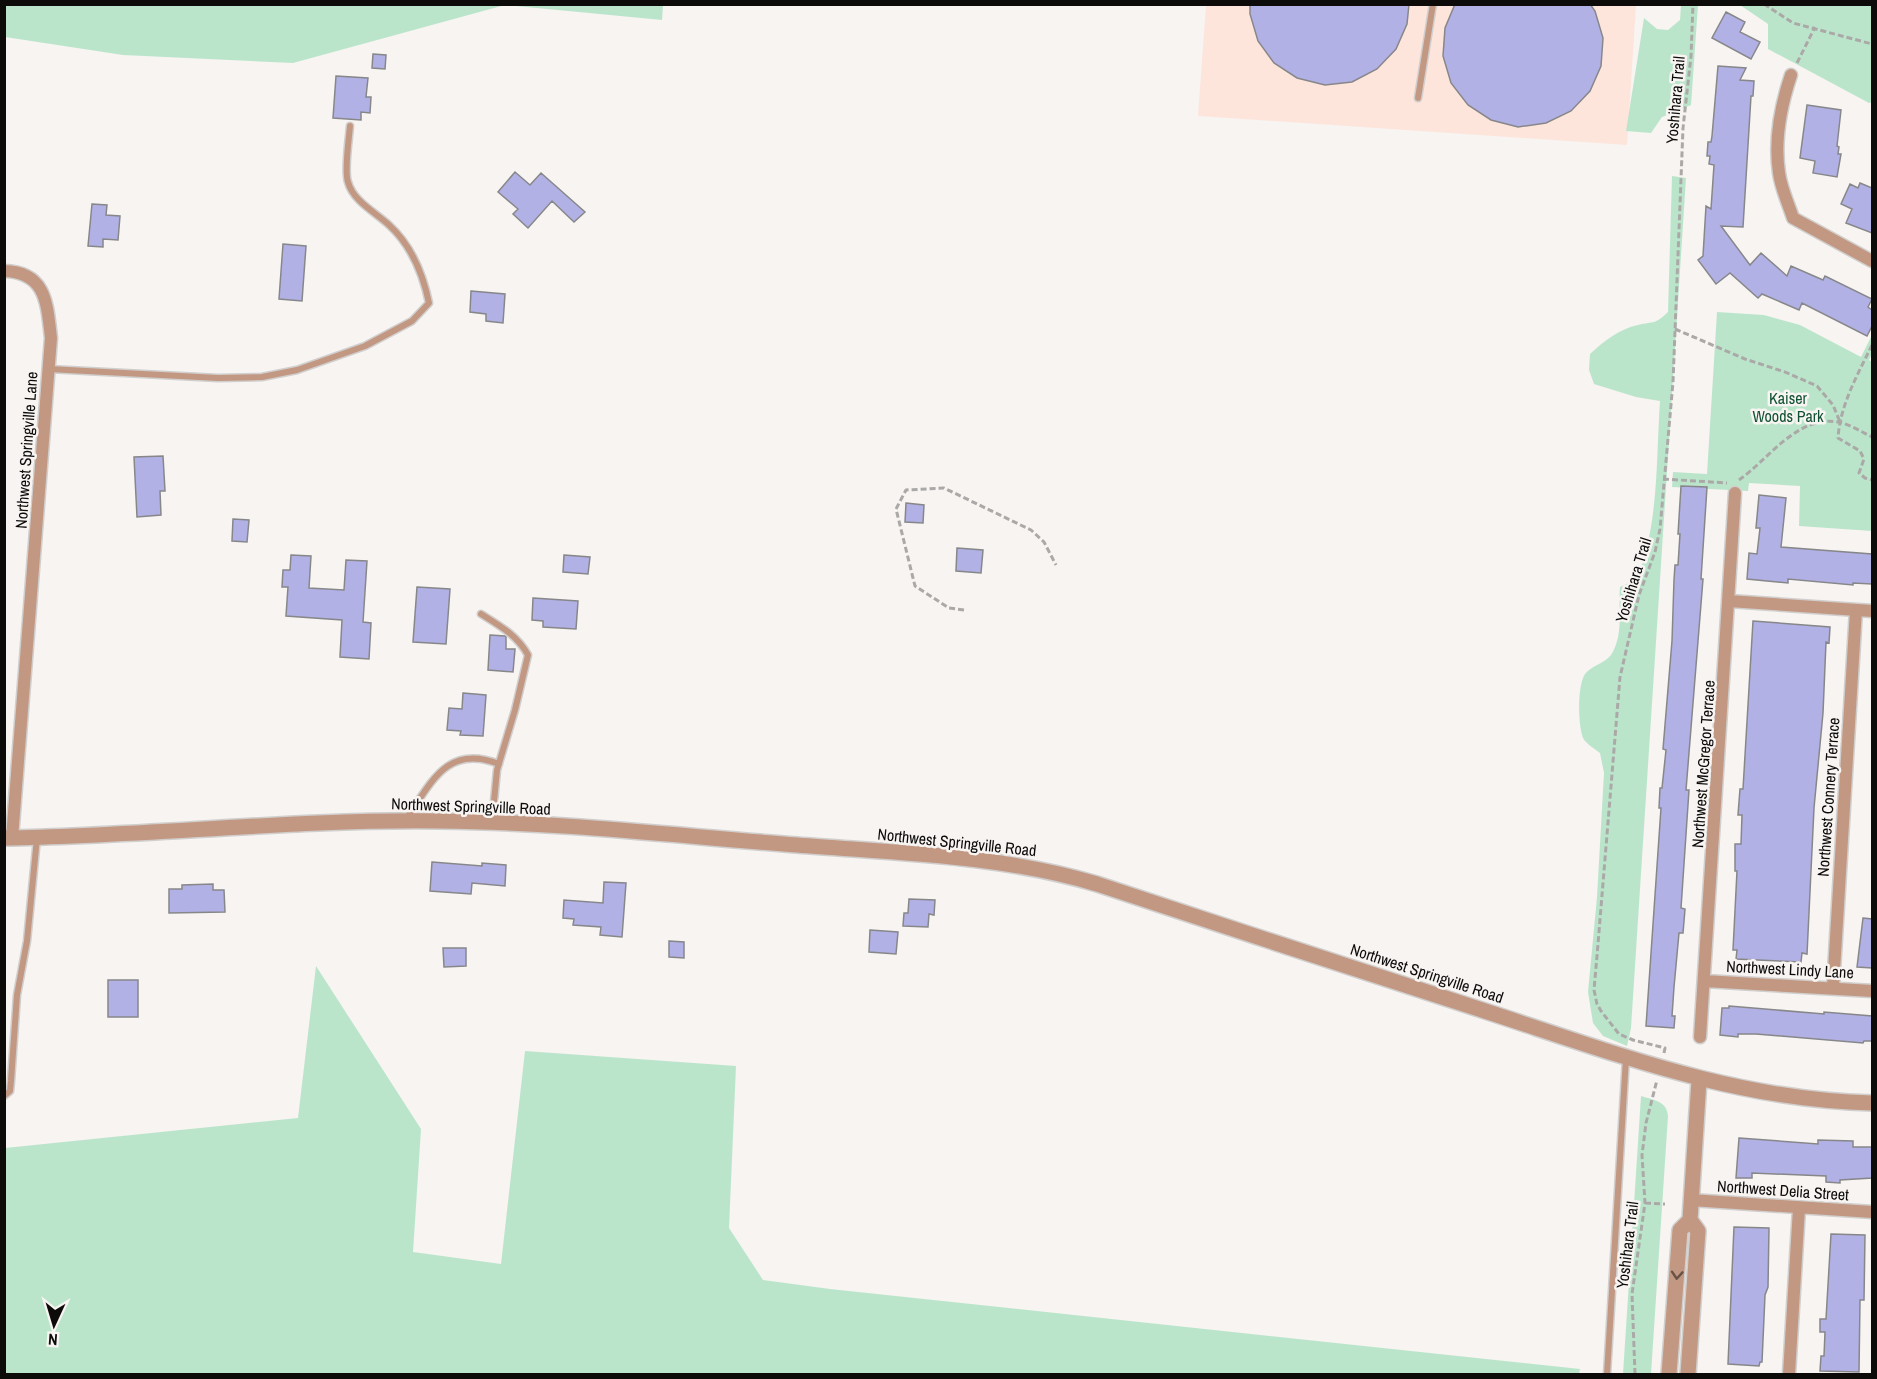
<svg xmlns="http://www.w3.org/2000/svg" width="1877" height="1379" font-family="'Archivo Narrow',sans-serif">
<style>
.industrial{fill:#fee5dc}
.green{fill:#bbe5cb}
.building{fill:#b2b1e5;stroke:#87878a;stroke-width:1.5}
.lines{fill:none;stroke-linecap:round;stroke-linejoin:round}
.service-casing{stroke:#d1cfcd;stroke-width:9}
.minor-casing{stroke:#d1cfcd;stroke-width:15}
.tertiary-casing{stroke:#d1cfcd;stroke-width:18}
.path{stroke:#aba9a7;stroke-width:3;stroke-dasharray:6 3;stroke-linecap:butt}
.service{stroke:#c39883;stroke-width:6}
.minor{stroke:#c39883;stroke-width:12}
.tertiary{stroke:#c39883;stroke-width:15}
.oneway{stroke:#685246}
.labels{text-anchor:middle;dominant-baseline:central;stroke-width:5;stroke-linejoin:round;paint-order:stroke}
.street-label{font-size:16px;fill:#0c0b0a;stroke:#f7f4f2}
.park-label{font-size:16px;fill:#115234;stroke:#f7f4f2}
</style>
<rect width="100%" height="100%" fill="#f7f4f2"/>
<path class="industrial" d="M1206 5H1636L1627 145 1198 116Z"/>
<path class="green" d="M5 4H663V5L662 20 505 5 293 63 123 55 5 37Z
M1681 5H1698L1691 105 1662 117 1651 133 1626 131 1644 18 1657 29 1668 30 1680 20Z
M1740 5H1872V102L1869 103 1768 49V24Z
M1672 176 1686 178 1631 1028 1627 1046 1603 1036 1593 1023 1588 992 1597 897 1604 773 1600 753C1595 749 1586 744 1583 738 1578 725 1577 686 1585 674 1591 666 1605 663 1611 655 1624 635 1618 610 1620 587L1637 579C1659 523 1656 461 1660 401L1636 397 1597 385 1594 384 1589 370 1590 354C1604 341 1619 329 1638 325 1655 321 1654 325 1668 312Z
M1717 312 1764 315 1800 325 1861 357 1872 335V354L1869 360 1872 362V531L1799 526 1800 486 1749 483 1748 491 1672 487 1673 472 1707 474Z
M316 966 421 1129 413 1252 501 1264 525 1051 736 1066 729 1228 763 1280 830 1289 1580 1369 1579 1374H5V1148L298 1118Z
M1641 1096C1654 1100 1667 1101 1668 1116L1651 1374H1623Z"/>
<path class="building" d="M1250 4H1409L1407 24 1396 49 1377 69 1352 82 1325 85 1297 78 1274 63 1258 41 1250 14Z
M1455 4H1590L1595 11 1603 38 1601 66 1590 91 1571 111 1546 123 1518 127 1491 120 1468 105 1451 83 1443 56 1445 28Z
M1726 12 1745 22 1740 32 1760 42 1751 59 1712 38Z
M373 54 386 55 385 69 372 68Z
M1718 66 1746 68 1740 80 1754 81 1753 96H1751L1743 227 1721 226 1750 265 1761 253 1787 276 1791 266 1823 280 1825 276 1872 299 1868 307 1872 310V326L1867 336 1802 303 1799 310 1762 294 1758 298 1730 273 1716 284 1698 260 1703 256 1706 206 1711 209 1714 165 1709 164 1710 156H1707L1708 142H1711L1712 136Z
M336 76 368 78 366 97H371L370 113 361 112V120L333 118Z
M1807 105 1841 110 1837 146 1839 147 1838 154H1841L1837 177 1813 173 1815 161 1800 158Z
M515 172 530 185 541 173 585 212 574 222 552 201 528 228 513 214 518 209 498 192Z
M1860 183 1872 188V233L1846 223 1852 209 1841 204 1850 184 1858 188Z
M92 204 107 205 106 215 120 216 118 240 103 239V247L88 246Z
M283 244 306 246 302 301 279 299Z
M471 291 505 294 503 323 486 321V314L470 312Z
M163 456 165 491H160L161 515 137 517 134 457Z
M1681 486 1707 487 1701 579H1703L1686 790H1689L1681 908 1685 909 1683 933H1679L1674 987 1672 1016H1675L1674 1028 1646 1026 1661 808H1659L1660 788H1662L1666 750 1663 749 1672 641 1674 580 1675 565H1678L1680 534H1678Z
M1759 495 1786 498 1781 547 1872 554V584L1853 583V585L1788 579V583L1747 579 1749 553 1757 554 1760 528H1756Z
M906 503 924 505 923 523 905 522Z
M233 519 249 520 247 542 232 541Z
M957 548 983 550 981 573 956 571Z
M291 555 311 556 309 588 344 590 346 560 367 561 363 622 371 623 369 659 340 657 342 620 286 616 288 587H282L283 570H290Z
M564 555 590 557 588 574 563 572Z
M417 587 450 589 446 644 413 642Z
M533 598 578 601 576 629 543 627V621L532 620Z
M1753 621 1830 627 1829 643 1826 642 1823 713 1814 808 1807 954 1802 953 1801 962 1736 959 1737 950H1733L1737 871H1735V844H1741L1742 815H1738L1740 789H1743Z
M490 635 505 636 506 637V649H515L513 672 488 670Z
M463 693 486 695 483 736 460 735 461 731 447 730 449 708 462 709Z
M432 862 482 866V863L506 865 505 886 472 883 471 894 430 891Z
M604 882 626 883 622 937 600 935 601 927 573 925 574 919 563 918 564 900 603 903Z
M213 884V890H224L225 912 169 913V889H182V885Z
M909 899 935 900 934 915 929 914 928 927 903 926 904 913H908Z
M1863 918 1872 919V968L1857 967Z
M870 930 898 932 896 954 869 952Z
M669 941 684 942V958L669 957Z
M443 948H466V966L444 967Z
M108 980H138V1017H108Z
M1729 1006 1824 1014V1012L1872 1016V1041H1864L1863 1043 1756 1034H1738V1037L1720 1035 1722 1008H1729Z
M1739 1138 1818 1144V1140L1853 1141V1147H1872V1178L1840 1180V1183L1826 1182V1176L1752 1173V1178H1736Z
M1734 1227 1769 1228 1768 1287 1765 1295 1762 1362H1760L1759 1366 1728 1364Z
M1831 1234 1865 1235 1864 1300H1860L1859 1372 1820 1371 1821 1356H1824L1825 1332H1820V1319H1826Z"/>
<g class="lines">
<g class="service-casing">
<path id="service" d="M1418 98 1433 4
M49 369 218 378 262 377 297 370 365 346 412 321 429 303C423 274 412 246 389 225 375 212 353 201 348 182 344 171 349 139 350 126
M481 614C500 626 517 635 528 655L515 710 497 770 492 822
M407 818C432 781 448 744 499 764
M4 1096 10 1091 11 1081 17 995 27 941 37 838
M1607 1374 1626 1058"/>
</g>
<g class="minor-casing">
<path id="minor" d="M1791 75C1781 105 1774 140 1779 173 1781 188 1788 203 1793 218L1872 261
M4 271C47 272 47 305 51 338L12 838
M1729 601 1872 611
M1705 981 1872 991
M1833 987 1856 610
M1700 1037 1735 493
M1691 1200 1872 1212
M1789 1374 1799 1208"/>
</g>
<g class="tertiary-casing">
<path id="tertiary" d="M4 838C150 836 295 819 440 821 559 822 678 836 797 845 897 853 1001 855 1097 884 1226 927 1356 969 1485 1011 1614 1053 1735 1100 1872 1103
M1669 1374 1680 1230 1690 1220 1699 1080
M1688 1374 1698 1231 1690 1220"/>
</g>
<path class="path" d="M1764 4 1793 23 1872 44
M1797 63 1815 27
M1675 329 1745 359 1785 372 1817 386 1833 405 1840 422
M1872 345C1858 374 1840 405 1838 438L1860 451 1864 459 1859 473 1865 478 1872 480
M1663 479 1727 483
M1739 480C1768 460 1797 415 1838 422 1849 424 1862 432 1872 437
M964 610 949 608 915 586 896 509 906 490 944 488 1031 530 1044 542 1056 565
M1664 1053 1665 1048 1633 1040 1619 1034 1601 1011 1597 1004 1594 990 1597 956 1620 677 1639 595 1655 552 1660 529 1673 382 1683 128 1691 56 1693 4
M1645 1203 1665 1204
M1635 1374 1632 1294 1645 1203 1642 1155 1646 1123 1657 1080"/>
<use href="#service" class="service"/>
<use href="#minor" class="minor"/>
<use href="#tertiary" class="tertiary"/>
</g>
<defs><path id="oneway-chevron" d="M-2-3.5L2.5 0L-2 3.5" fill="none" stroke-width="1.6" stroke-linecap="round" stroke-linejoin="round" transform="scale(1.5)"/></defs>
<use class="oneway" href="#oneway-chevron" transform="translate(1677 1275) rotate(94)"/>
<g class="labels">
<g class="street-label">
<text transform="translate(1675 100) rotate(-85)">Yoshihara Trail</text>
<text transform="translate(26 450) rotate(-86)">Northwest Springville Lane</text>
<text transform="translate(1633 580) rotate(-73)">Yoshihara Trail</text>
<text transform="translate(1703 764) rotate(-86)">Northwest McGregor Terrace</text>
<text transform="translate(1828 797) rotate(-86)">Northwest Connery Terrace</text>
<text transform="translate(471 806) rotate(2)">Northwest Springville Road</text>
<text transform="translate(957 842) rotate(6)">Northwest Springville Road</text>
<text transform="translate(1790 969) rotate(3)">Northwest Lindy Lane</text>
<text transform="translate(1427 973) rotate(18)">Northwest Springville Road</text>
<text transform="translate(1783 1190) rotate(4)">Northwest Delia Street</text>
<text transform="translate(1627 1245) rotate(-83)">Yoshihara Trail</text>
</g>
<g class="park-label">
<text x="1788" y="398">Kaiser<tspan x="1788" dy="18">Woods Park</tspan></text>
</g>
</g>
<rect width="1877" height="1379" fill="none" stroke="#0c0b0a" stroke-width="12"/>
<g transform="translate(54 1325) rotate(184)" stroke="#f7f4f2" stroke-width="4.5" paint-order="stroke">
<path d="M0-4.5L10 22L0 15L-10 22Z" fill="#0c0b0a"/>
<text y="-9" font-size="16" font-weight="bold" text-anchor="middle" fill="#0c0b0a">N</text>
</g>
</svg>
